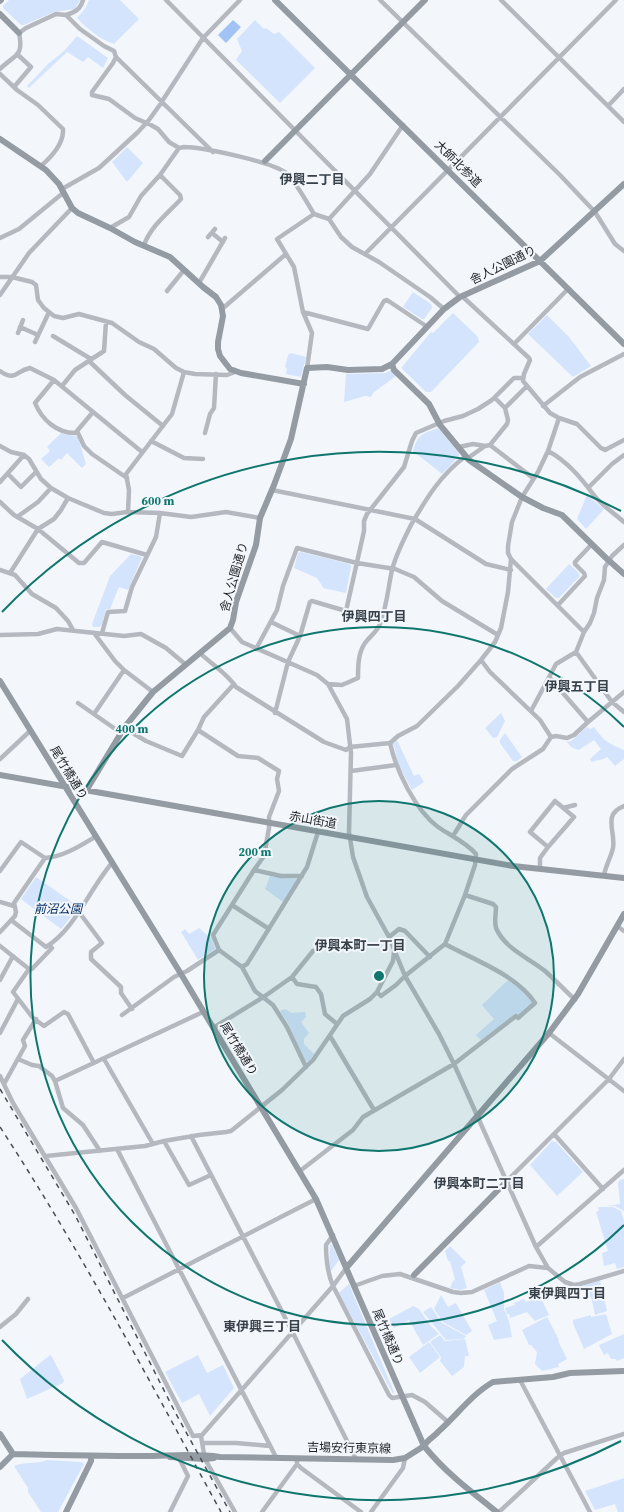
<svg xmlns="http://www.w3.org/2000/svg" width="624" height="1512" font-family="'Source Serif 4','Noto Sans JP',serif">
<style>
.green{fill:#d4e4fc}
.water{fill:#a2c4f4}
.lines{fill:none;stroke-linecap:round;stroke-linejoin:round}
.street{stroke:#b5b9bf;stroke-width:4.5}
.secondary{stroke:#959ba3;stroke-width:6}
.rail{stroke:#494d52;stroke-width:1.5;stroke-dasharray:5 5;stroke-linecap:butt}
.ring{fill:none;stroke:#0f766e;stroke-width:2}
.labels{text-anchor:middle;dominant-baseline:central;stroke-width:4;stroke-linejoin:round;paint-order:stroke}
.street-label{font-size:12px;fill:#1c1f24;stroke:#f3f7fc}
.park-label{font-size:12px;font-style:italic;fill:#002c62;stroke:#f3f7fc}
.neighbourhood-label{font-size:13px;font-weight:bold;fill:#38404a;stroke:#f3f7fc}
.centre{fill:#0f766e;stroke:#f3f7fc;stroke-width:2}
.ring-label{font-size:12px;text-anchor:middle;font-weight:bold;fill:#0f766e;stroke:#f3f7fc;stroke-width:4;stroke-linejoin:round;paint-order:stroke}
</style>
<rect width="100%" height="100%" fill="#f3f7fc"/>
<path class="green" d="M9 0H80L75 9 54 12 24 25H21L3 8V6Z
M89 0H120L139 19 114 44C101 40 86 28 77 18L85 9Z
M255 20 264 29 266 28 274 34 279 32 315 68 280 103 236 60 242 51 237 39Z
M77 36 108 58 103 68 88 57 83 62 67 52 29 88 27 86 48 64 64 51Z
M127 147 143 163 127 182 112 162Z
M413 292 431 304 432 308 424 319H422L403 307Z
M453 313 478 337 479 342 431 392H426L401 368 431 332 433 333Z
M547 315 569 337 591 366 573 377 528 334Z
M291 353 306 357 301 377 286 374 287 368 285 367 288 355Z
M391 370 396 376 373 393 371 397 365 396 344 402 346 374 385 373Z
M438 428 459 453V456L442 474 413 451C418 434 422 434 438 428Z
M61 433 78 437 86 464 82 468 67 453 61 460 59 458 49 467 41 459 50 451 47 447Z
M587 495 604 509 586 529 577 519Z
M301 552 350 564 351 567 346 593 323 588V587L317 578 294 568 298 553Z
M131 554 140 556 142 558 128 590 119 587 110 609H106L102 625 99 627H93L92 624 110 576Z
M569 564 579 573 580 576 559 598H556L546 589Z
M501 713 505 721 497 737 493 738 485 728Z
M587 727 590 729 594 727C603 740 609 744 624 750V759L615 766 607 757C603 760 597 760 592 762L590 759 601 749 594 740 579 750C574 749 570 747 567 742L571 741Z
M505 733 522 757 517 761H513L500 743V740Z
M397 740 414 776 419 774 424 782 412 790 399 766 394 746 393 745 392 743Z
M270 876 281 878 298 879 283 902 265 889Z
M36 877 79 907 61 929 21 899Z
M199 928 211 938 215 949 198 960 181 932 185 929 189 934Z
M508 980 522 990 533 1003 518 1015 516 1014 481 1040 476 1035 494 1019 482 1005Z
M285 1009 292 1013 305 1012 306 1017 301 1022 309 1033 304 1039V1044L314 1054 308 1062 305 1060 289 1025 280 1011Z
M552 1141 556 1142 583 1172 557 1196 530 1165Z
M624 1179V1211L615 1206H606L620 1204 618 1183 620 1180Z
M598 1207H613L621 1211 624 1221V1267L617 1269 615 1263 604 1266 602 1253 608 1251 596 1212 599 1211Z
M330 1244 332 1245 339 1260 331 1271 329 1268Z
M450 1246 466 1262 461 1267 467 1288 460 1290 450 1288 453 1281 455 1280 450 1261H448L445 1251Z
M600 1280 607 1311 595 1315 591 1297 588 1298 584 1285Z
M500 1282 504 1293V1309L509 1321 512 1337 494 1340 488 1325 497 1321 484 1290Z
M349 1284 394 1392 393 1394 339 1293Z
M441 1295 448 1307 456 1303 472 1331 466 1335 443 1322 434 1309Z
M540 1296 549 1315 535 1321 527 1312 510 1318 509 1314H507L505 1308 515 1305 514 1303 524 1299 526 1302Z
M413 1306 419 1309 430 1325 439 1334 423 1345 409 1320 394 1328 389 1319Z
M431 1307 442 1323 466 1336 463 1339 446 1340 423 1312Z
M606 1314 612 1334 584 1349 573 1323V1320L591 1315V1317Z
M547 1317 559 1340 558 1341 567 1359 558 1364 559 1367 542 1371 535 1364 537 1352 531 1345H529L522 1330Z
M624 1334V1358L617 1361 616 1359H611L608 1353 604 1355 599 1345Z
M440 1335 445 1341 465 1339 469 1356H465L464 1367 452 1376 440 1361 441 1357 430 1342Z
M429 1342 440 1357 420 1373 409 1357Z
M51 1355 64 1380 63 1383 27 1399 20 1379 49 1356Z
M198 1355 207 1373 223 1365 234 1388 210 1416 199 1394 182 1403 165 1372Z
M47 1460 81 1462 84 1464 58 1512H41L28 1492V1488L14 1466C25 1461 36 1465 47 1460Z
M624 1478V1512H618L615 1504 595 1510 585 1491Z"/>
<path class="water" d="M233 20 241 27 226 43 218 35Z"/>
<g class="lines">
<path class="street" d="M166 0 460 297
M380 0 560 175 595 212 615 244 624 251
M501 0 624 122
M66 15C75 12 80 10 83 0
M116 57 113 63 92 92V95L109 99 135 118 151 125 158 129 169 142 179 148
M0 69C15 54 24 57 19 33L26 28 56 14 66 15 80 29 104 46 114 51 116 57 213 152
M0 74 17 90 38 105 63 129C64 144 51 157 41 166
M14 87 31 67 17 54
M608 106 624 89
M403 125 370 174 329 219 314 214 277 239 294 267 303 312 368 329 384 301 387 300 426 326
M62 189 99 168 138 132 149 120 159 106 203 38 240 0
M329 219 341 237 352 247 379 262 430 297 444 309
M110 228 129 217 141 196 160 175 179 148 184 147C202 147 273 162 286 173 295 180 307 203 314 214
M212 233 223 242
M208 237 215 229
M0 238 19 229 63 193
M144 245C151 226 167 214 181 199L180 195 160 175
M365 254 616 0
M0 277H12L32 282 36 285 38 300 44 308 54 316 63 318 79 314 112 323 139 342 154 349 176 368 184 372 195 374 227 375 235 372
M199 283 225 238
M167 291 184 270
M0 295 29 253 72 208
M463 297 529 358 530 360 524 374 523 381 550 413 559 418 577 424 601 448 605 450 624 440
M222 309 286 254
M303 312 312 333 307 368
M20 327 38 335
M18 333 23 320
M53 336 91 359
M35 342 49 312
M514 344 568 289
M89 361 125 395 163 426
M0 371C16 382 15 371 30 368L54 380 142 452
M54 380 35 403C42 420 57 433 75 433L77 431
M62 386 75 370 104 351 106 322
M495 398 505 408
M543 406 580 377 624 354
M93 412 77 431 84 446 92 454 127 478
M205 433 210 414 214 408 216 374
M151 441 184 458 203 459
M490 445 533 478
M0 446 11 452 24 455 29 459 41 479 51 488 68 498 104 513 112 514 128 512 160 513 191 517 226 512 260 518
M459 447 473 444 485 446
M548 451C567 461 581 478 593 494 601 505 614 513 624 522
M468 458 485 446 490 445 507 424 508 420 505 408 527 386
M8 474 21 487 36 472
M0 482 24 455
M589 487 612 464 624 455
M272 490 415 519 486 564 511 570
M0 502 14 515 38 529 79 563H84L102 542 147 555
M128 512 129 490 126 474 172 414 184 372
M17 517 38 502 51 488
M511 559 584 632
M0 570 15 575 32 594 56 608 68 621 73 630
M10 573 38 529 54 519 61 510 68 498
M558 605 585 576 584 573 575 564V562L592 544
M271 622 300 636
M230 628 242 642 317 675 328 684 347 719 351 753 349 832 353 857 367 897 389 937 405 976 439 1034 454 1064 536 1247 548 1268 565 1282 574 1285 580 1284 624 1271
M94 633 115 661 124 670 153 692
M102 633 108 612 125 611 132 587 156 537 160 513
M0 635 38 634 57 629 124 636 141 634 166 648 185 664
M256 649 277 610 283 586 297 548 357 563 395 569 414 577 442 601 498 635
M576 652 612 702 624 712
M200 653C211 664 227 673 236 687L324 742 346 750 350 747 390 743 398 736 417 726 458 686 481 660 495 642 501 628 508 592 511 559 508 553V546L512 522 522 497 538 472 548 451 559 418
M481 660 490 672 540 720 551 737
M549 677 588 722
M328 684 342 685 358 678C358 667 358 653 365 643 370 636 377 632 380 624 387 606 388 588 392 570 396 554 404 539 411 525 426 499 441 474 466 456
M78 703 121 733
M531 711 556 664 576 652 584 632 590 623 594 613 597 598 604 580 605 567 612 556 624 545
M275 713 288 662 300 636 310 602 312 601 346 611 364 531V521L367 514 404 467 412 441 416 433 444 421 463 416 478 409 492 400 514 378H523
M94 714 124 670
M124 728 146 741 182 756 198 730 204 717 234 684
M198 730 238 756 258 758 279 771 277 779 279 791 269 817V828L264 856 254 870
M0 759 30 731
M351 771 396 765
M563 808 575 805
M453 836 466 815 512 769 543 749 551 737 556 736 567 738 574 735 588 722 624 692
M540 869V858L548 847 574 817 555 801 530 832 548 847
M0 871 21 842 45 858
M604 875C606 865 611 857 613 848 616 832 602 814 624 806
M302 876H281L254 870 213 935 219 950 242 967 255 991 273 1005 287 1027 306 1067
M465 895 493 904 496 907C496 914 494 921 496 928 505 949 529 958 545 971 555 980 565 990 575 1000
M0 902 14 906
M232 905 269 929
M79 912 102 943 91 952V959L121 987V993L132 1009
M11 920 46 947C76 928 90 888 112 863
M617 926 624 931
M0 932 15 916 16 912 14 903 45 858C63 857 80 846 95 837
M389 937 399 929 405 931 430 957
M49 945 52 948 32 969H29L13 992 33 1018 44 1026 64 1012 68 1014 94 1063
M0 946 29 969
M242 967 247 964 307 867 318 832
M292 977 297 984 316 987 321 994 325 1014 337 1024
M0 980 13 956
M377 992 393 961 394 952
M122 1015 174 977 187 971 219 950
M213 1028 265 996 292 977 313 951
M0 1033 18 999
M549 1033 624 1091
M330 1036 374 1110
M18 1059 32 1065 39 1066 52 1076 55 1081 63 1108 83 1125 100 1151
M104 1059 153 1144
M0 1076 13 1103 76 1208 193 1436 202 1435 333 1286 347 1267
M55 1081 203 1012
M4 1084 25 1046 23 1040 36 1019
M554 1134 603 1189
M191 1136 292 1331 356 1459
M164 1141 189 1185 211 1175
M117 1149 276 1457
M46 1156 145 1146 164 1141 199 1135 226 1132 231 1131 282 1090 313 1060 343 1016 370 999 377 992 381 996 396 985 405 976 445 944 465 895 475 865 476 854C466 842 451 836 438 827 415 810 396 770 390 743
M300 1171 353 1130 363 1117 454 1064 516 1016 518 1018 535 1003C517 975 474 960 445 944
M507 1181 609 1079 624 1059
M333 1235 326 1245C326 1260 327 1272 333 1286L389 1395 392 1398 412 1395 425 1402 448 1422
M536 1247 624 1170
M354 1286 382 1276 400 1274 453 1292 461 1293 472 1292 529 1266 548 1268
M123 1298 316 1199
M0 1327 16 1314 28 1299
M520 1380 590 1512
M201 1436 204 1454
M203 1443H236L270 1446
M297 1458V1464L301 1468 361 1512
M205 1459 235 1512
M170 1512 188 1476 179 1458
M262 1512 297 1464
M371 1512 403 1468 405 1458
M499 1512 557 1458 564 1453 624 1434"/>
<path class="secondary" d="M275 0 624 344
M0 1 1 0
M0 14 19 33
M0 139 46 170 59 184 72 208 78 213 110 228 135 242 170 257 203 287 216 297 221 305 223 316 218 342V349L220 356 230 369 241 373 304 384
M265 161 425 0
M392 364 394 370 429 404 440 425 469 460 522 497 543 508 562 515 606 558 624 574
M0 681 181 974 316 1199 424 1446C446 1473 470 1491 497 1512
M0 775 513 866 624 878
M86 791 124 728 153 692 230 628 233 620 236 602 256 545 260 518 274 485 291 439 307 368 327 367 348 370 382 369 392 364 444 309 460 297 540 261 624 184
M347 1267 549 1033 578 994 624 914
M414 1275 507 1181
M0 1434 13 1454
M424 1446C428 1439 434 1437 439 1431 457 1415 472 1394 493 1382L553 1377 570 1373 624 1371
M13 1454C56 1455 100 1456 143 1456 169 1456 194 1453 220 1457L393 1460 405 1458 424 1446
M170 1457 205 1459 214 1458
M0 1467 13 1454
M66 1512 91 1461V1456"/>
<path class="rail" d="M0 1089 75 1215 175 1412 230 1512
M0 1127C81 1251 150 1382 221 1512"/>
</g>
<circle cx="379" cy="976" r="175" fill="#0f766e" fill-opacity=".12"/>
<g class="ring">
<circle cx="379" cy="976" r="175"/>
<path d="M624 1225A349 349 0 1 1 624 727"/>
<path d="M621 1441A524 524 0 0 1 2 1340M2 612A524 524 0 0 1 621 511"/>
</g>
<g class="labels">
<g class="street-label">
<text transform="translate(458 164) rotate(45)">大師北参道</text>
<text transform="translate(503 265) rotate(-26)">舎人公園通り</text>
<text transform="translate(234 577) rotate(-74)">舎人公園通り</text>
<text transform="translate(69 773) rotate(59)">尾竹橋通り</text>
<text transform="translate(313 820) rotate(10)">赤山街道</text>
<text transform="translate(239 1049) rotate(59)">尾竹橋通り</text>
<text transform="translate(388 1337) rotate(67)">尾竹橋通り</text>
<text transform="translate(349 1448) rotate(1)">吉場安行東京線</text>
</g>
<g class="park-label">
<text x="58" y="909">前沼公園</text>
</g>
<g class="neighbourhood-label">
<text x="312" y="179">伊興二丁目</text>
<text x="374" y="616">伊興四丁目</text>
<text x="577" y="686">伊興五丁目</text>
<text x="360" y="945">伊興本町一丁目</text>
<text x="479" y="1183">伊興本町二丁目</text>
<text x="567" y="1293">東伊興四丁目</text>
<text x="262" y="1326">東伊興三丁目</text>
</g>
</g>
<circle cx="379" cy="976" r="6" class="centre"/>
<g class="ring-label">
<text x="158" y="505">600 m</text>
<text x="132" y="733">400 m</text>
<text x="255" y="856">200 m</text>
</g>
</svg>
